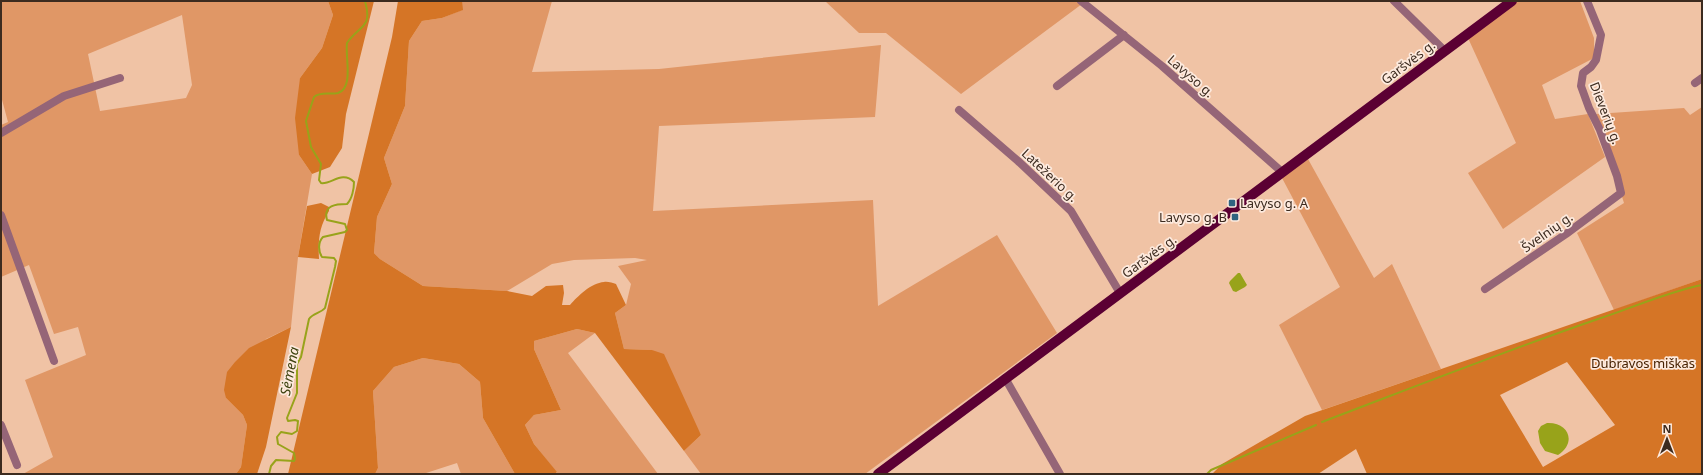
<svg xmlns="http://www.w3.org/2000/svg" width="1703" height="475" font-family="'Noto Sans',sans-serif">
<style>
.green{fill:#e09766;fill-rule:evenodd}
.forest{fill:#d57526;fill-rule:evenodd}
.water{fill:#98a31a}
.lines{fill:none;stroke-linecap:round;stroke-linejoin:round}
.stream{stroke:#98a31a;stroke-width:2}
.minor{stroke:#956577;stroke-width:8}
.major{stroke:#5b0033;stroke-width:10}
.poi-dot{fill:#306480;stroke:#fdeade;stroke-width:1.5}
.labels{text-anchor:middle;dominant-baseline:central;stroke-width:3.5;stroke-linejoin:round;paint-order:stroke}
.street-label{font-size:13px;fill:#3c2b1f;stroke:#fdeade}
.poi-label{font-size:13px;fill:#3c2b1f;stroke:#fdeade;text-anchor:start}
.park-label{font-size:13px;fill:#472101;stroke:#fdeade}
.water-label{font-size:14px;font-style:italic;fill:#3e4310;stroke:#fdeade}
</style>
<rect width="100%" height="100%" fill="#f0c3a5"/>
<path class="green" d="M1 1H328L333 15 322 48 300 78 299 155 312 174 298 257 291 327 266 339 226 398 243 415 247 425 241 467 236 474H23L53 457 25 380 86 355 78 327 54 334 29 265 1 277V125L8 122 1 96ZM182 15 192 85 186 98 100 111 88 54Z
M462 1H552L532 72 659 69 881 45 875 117 659 126 653 211 873 200 878 306 997 235 1057 333 865 474H701L684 451 701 435 652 350 624 349 615 313 626 305 631 284 618 266 647 260 635 258 574 260 552 264 507 291 423 286 380 259 374 253 377 217 392 184 384 158 405 106 409 41 422 21 442 18 462 10Z
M825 1H1086L961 94 886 33H859Z
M1517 1H1580L1594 38V58L1542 85 1555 119 1588 114 1605 157 1503 229 1468 173 1516 143 1468 38Z
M1702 107V279L1614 310 1577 233 1624 203 1596 114 1684 108 1690 115Z
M1308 159 1374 278 1392 264 1441 369 1322 410 1279 325 1340 287 1282 178Z
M577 329 595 333 568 353 658 474H558L534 444 525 425 534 415 561 410 534 349V341Z
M423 358 459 364 480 382 483 418 515 474H461L457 463 423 474H375L378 468 373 391 394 367Z"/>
<path class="forest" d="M328 1H374L346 114 342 148 330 167 312 174 299 155 295 118 300 78 322 48 333 15Z
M398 1H462L463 10 442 18 422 21 409 41 405 106 384 158 392 184 377 217 374 253 380 259 423 286 507 291 532 296 546 286 563 285 564 293 562 305H570C578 296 591 283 604 282 607 281 613 283 616 284L626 305 615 313 624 349 652 350 664 354 701 435 684 451 595 333 577 329 534 341V349L561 410 534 415 525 425 534 444 557 472 555 474H515L483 418 480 382 459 364 423 358 394 367 373 391 378 468 375 474H288L392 37Z
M321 203 329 207V211C319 227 318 240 319 259L298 257 307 206Z
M1702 279V474H1367L1356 449 1318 474H1212L1222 464 1305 416ZM1567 362 1615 425 1543 467 1500 395Z
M291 327 266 447 257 474H236L241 467 247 425 243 415 226 398 224 390 227 372 235 362 249 348Z"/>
<path class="water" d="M1238 273H1240L1247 285 1245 287 1236 292 1233 291 1229 283 1230 281Z
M1547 423C1569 422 1577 443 1558 455L1545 451 1540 443 1538 431 1541 426Z"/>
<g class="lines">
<path class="stream" d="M1322 422C1414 387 1505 351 1598 319 1632 308 1667 292 1702 285
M269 474 271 466 276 460 294 461 295 459 294 453 278 444 277 437 281 432 292 434 297 431 298 421 295 420 288 421 287 418 297 393V364L301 357 309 319C313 313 321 313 325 308L335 267 336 261 334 258 322 257C318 251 318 242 323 237L345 232 347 230 345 224 327 220C323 205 336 204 347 204 352 199 354 189 354 182 342 170 331 185 321 183L319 180 321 164 311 147 306 121 314 97C321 91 330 95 338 93 354 88 345 57 347 43 359 25 373 29 365 1
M1207 474 1211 470 1316 425"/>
<path class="minor" d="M1081 1 1162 66 1282 172
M1394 1 1445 51
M1695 83 1702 78
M1057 86 1124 35
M959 110 1018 161 1071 211 1120 293
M1 133 64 96 120 78
M1 215 54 361
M1485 289 1566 234 1621 193 1617 176 1600 130 1589 108 1581 86 1583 73 1591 67 1596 60 1601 35 1587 1
M1005 378 1060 474
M1 425 17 465"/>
<path class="major" d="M878 474 1512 1"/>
</g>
<g class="poi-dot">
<rect x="1228" y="199" width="8" height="8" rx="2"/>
<rect x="1231" y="213" width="8" height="8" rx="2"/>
</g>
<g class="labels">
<g class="street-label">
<text transform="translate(1408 62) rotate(-37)">Garšvės g.</text>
<text transform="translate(1191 76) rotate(41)">Lavyso g.</text>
<text transform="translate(1606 113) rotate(69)">Dieverių g.</text>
<text transform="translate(1050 175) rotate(43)">Latežerio g.</text>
<text transform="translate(1547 232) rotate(-35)">Švelnių g.</text>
<text transform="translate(1149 256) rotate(-36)">Garšvės g.</text>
</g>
<g class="poi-label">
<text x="1240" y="203">Lavyso g. A</text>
<text x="1227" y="217" text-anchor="end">Lavyso g. B</text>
</g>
<g class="park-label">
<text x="1643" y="363">Dubravos miškas</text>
</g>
<g class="water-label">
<text transform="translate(289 371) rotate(-79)">Sėmena</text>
</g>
</g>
<rect width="1703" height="475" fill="none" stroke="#3c2b1f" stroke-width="4"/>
<g transform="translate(1667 439)" stroke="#fdeade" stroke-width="3" paint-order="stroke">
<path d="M0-3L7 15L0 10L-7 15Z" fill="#3c2b1f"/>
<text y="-6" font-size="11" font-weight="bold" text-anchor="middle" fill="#3c2b1f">N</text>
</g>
</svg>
